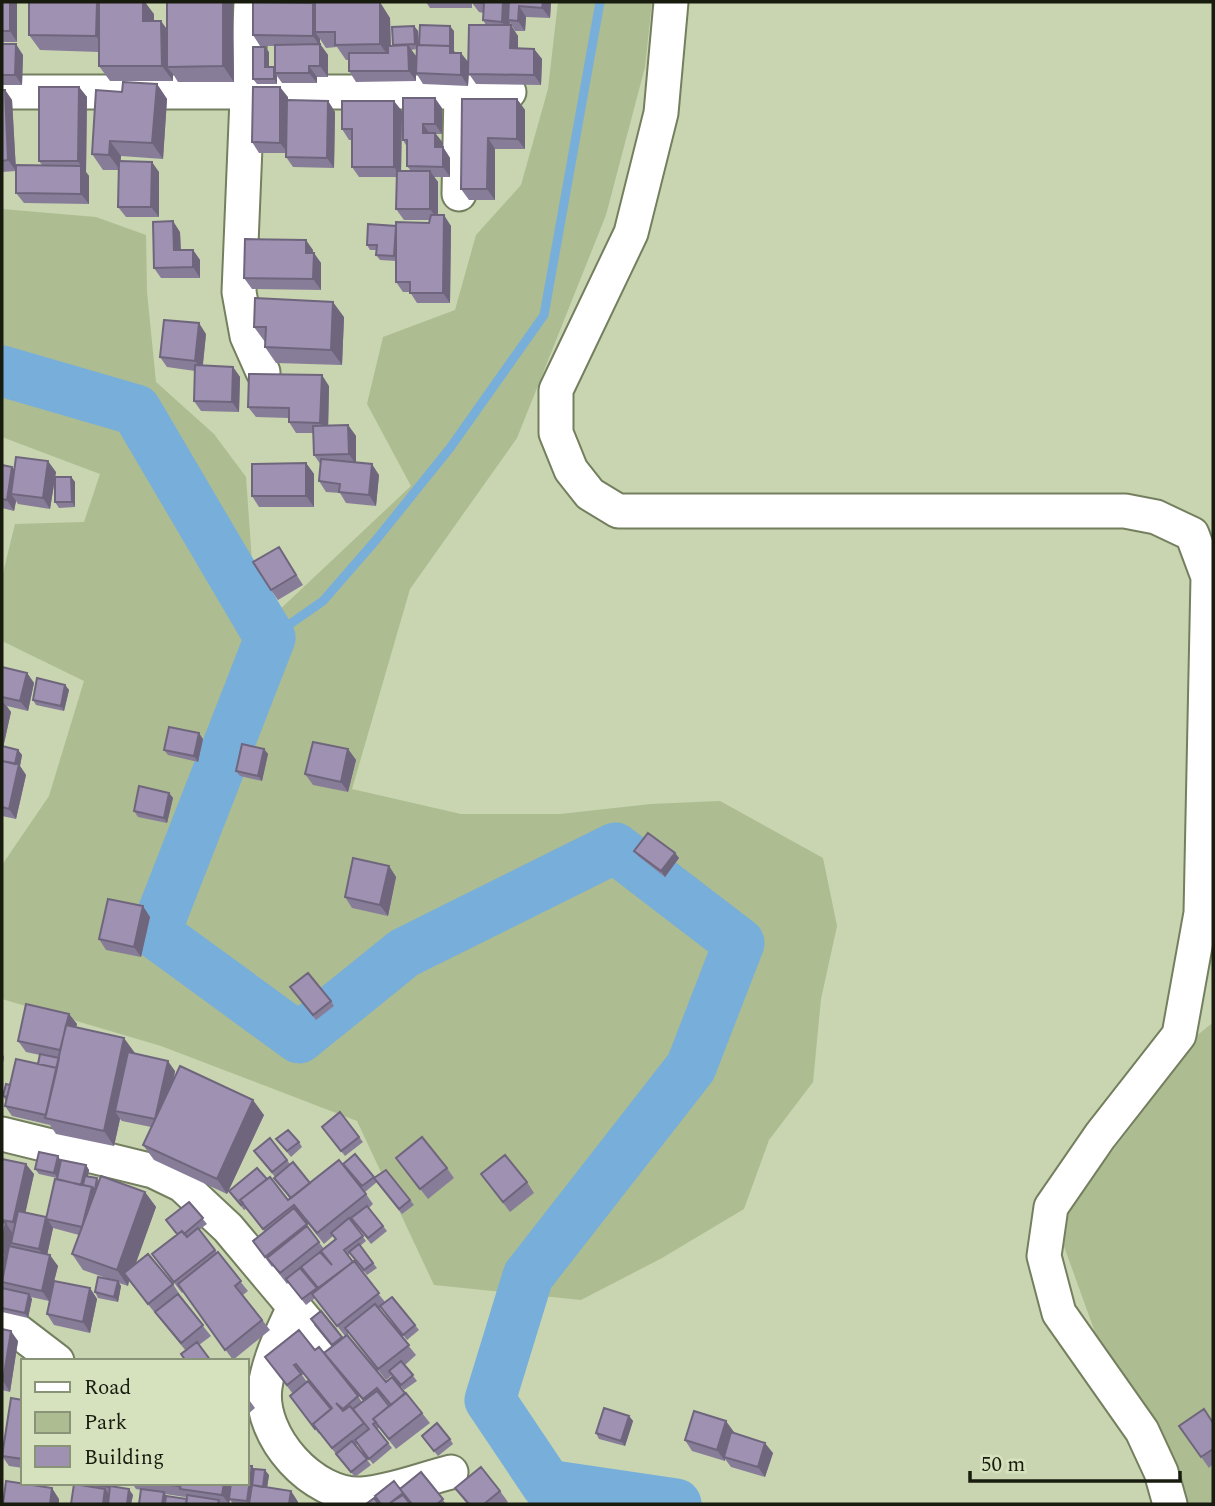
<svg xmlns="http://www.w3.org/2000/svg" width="1215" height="1506" font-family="Spectral,serif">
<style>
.green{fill:#adbc91}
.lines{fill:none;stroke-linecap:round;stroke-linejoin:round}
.stream{stroke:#78aeda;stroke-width:9}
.river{stroke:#78aeda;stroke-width:51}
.minor-casing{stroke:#737f5e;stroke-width:37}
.minor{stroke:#fff;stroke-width:33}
.wall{fill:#887d99;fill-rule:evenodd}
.shaded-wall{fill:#6f667d}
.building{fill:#9e91b2;stroke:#6f667d;stroke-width:2}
</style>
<rect width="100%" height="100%" fill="#c8d5b0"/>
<path class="green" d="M558 2H652L645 67 606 215 517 438 410 589 352 789 461 814H560L651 804 720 801 823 858 837 926 821 999 813 1082 769 1140 744 1209 662 1258 581 1300 434 1285 357 1121 161 1046 2 999V865L49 796 84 681 2 641V577L15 524 84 522 100 474 2 437V209L96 217 146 235 147 292 156 382 214 434 246 477 254 590 275 614 411 486 367 404 383 337 455 310 476 235 521 185 548 89Z
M1213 1023V1504H1185L1176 1462 1105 1360 1057 1227C1089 1180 1126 1135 1159 1088 1177 1062 1185 1042 1213 1023Z"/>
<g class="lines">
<path class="stream" d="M270 638 323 601 376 540 450 448 544 315 600 2"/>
<path class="river" d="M2 371 136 410 270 638 155 933 299 1038 404 953 615 848 739 943 691 1067 528 1276 490 1400 547 1485 676 1504"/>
<g class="minor-casing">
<path id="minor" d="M251 2 239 292 247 336 263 372
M671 2 661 113 631 233 556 390V433L571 470 590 494 618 511H1125L1156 517 1192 534 1208 577 1201 913 1179 1035 1100 1136 1051 1207 1044 1256 1059 1313 1142 1431 1161 1472 1170 1504
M2 92H509
M459 194 461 92
M2 1134 153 1171 182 1185 228 1228 322 1340
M294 1307C282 1333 269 1359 265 1387 258 1436 313 1497 362 1494 391 1492 423 1479 451 1472
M2 1319 57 1361"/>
</g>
<use href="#minor" class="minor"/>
</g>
<path class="wall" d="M2 2 17 42H2Z
M233 2 234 82H178L173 74V81H110L99 66V52L40 50 29 35 154 14V21L167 29Z
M257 2H378L390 18 391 46 393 45 414 26 418 31 419 45 454 31V51L468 63 486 25 483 20V13L479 12 472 3V8H430L426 2H551L550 18 526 17 525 31H515L510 23 509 25 518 36V48L534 49 542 59 541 85 476 84 469 74 468 86 423 84 416 73 417 49 411 50 416 56V81L356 82 349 71V60H346L337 47 326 48 320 39V44L328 55V77H317V83H282L277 76V84H257L253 79 269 52V67H274L275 69V46H260L253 35Z
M2 44 23 55 22 85H2Z
M157 84 167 99 163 159 121 156 120 161 159 172V217H126L118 207 119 170H103L92 154 122 92Z
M79 87 87 97 86 172 89 176V204L24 203 16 193 42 165 39 161Z
M2 90H5L12 100 16 171 2 172Z
M288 97V100L328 101 335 112 334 168 293 167 286 157V153H259L252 142Z
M462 99H517L525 110V149H495V200H469L461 189Z
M442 108V134H436L443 143V147L450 158V177H434L438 182V215L451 226 450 303H417L410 292H403L396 282V261L380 260 376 255V250H370L367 245 396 226 429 223V220H404L396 209 397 177H359L352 167V140H349L342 129 402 111 401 171H411L407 166V147L403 140Z
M180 232 181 250H193L200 260V278H161L154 268Z
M313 250V253L321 263V290L252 289 244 278Z
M344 317 342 365 276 363 265 347V342L254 327Z
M206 334 203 365 233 367 240 377 239 412 201 411 194 401 195 371 167 367 160 357Z
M329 386 328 426 348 425 356 436V463L379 475 376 506 346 503 340 493 326 492 319 481 321 465 314 455 313 433H296L289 422V418L256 417 248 407Z
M306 463 314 474V507H259L252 496Z
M2 465 12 467 15 470 56 472 55 477H71L75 482V507L59 508 55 502V479L50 509 18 504 16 501 14 511 2 508Z
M286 558 303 585 278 600 271 590Z
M2 667 27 673 34 683 28 711 7 706 11 712 3 746 18 750 22 755 20 766 26 775 16 819 2 816Z
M65 685 69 690 64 711 36 705 33 700Z
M203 739 198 762 168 755 164 750Z
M264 749 268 754 262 781 240 776 236 771Z
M348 749 356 760 348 792 313 785 305 774Z
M169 793 173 798 167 823 138 817 134 811Z
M634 851 675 853 679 858 665 877 638 856Z
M389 866 396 877 388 916 352 908 345 897Z
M150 917 141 957 106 950 99 939Z
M290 987 331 1001 334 1006 316 1020Z
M69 1014 77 1024 76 1027 175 1071 174 1079 264 1115 227 1194 154 1160 143 1145 151 1127 122 1121 120 1119 114 1146 56 1134 50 1125 12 1116 5 1106 6 1101 3 1096 10 1085 38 1064 40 1055 26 1052 18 1041Z
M340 1112 363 1142 345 1156 322 1127Z
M270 1138 290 1164 310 1183 366 1194 373 1204 369 1208 387 1231 371 1244 353 1221 352 1222 366 1241 360 1246 377 1268 367 1275 350 1253 348 1256 385 1302 415 1325 419 1330 407 1340 381 1308 379 1309 416 1355 405 1365 417 1381 404 1390 392 1375 386 1380 349 1333 345 1336 315 1298 306 1305 288 1283 287 1284 273 1266 272 1267 253 1241 265 1232 246 1209 244 1210 229 1191 288 1200 290 1199 275 1177 258 1156ZM301 1215 324 1244 333 1236 336 1239 324 1249 300 1216ZM304 1270 319 1289 318 1290 303 1271Z
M299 1142 302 1147 291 1157 280 1144Z
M355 1154 375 1178 410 1200 414 1205 402 1214 377 1182 365 1192 347 1169Z
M396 1158 447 1168 454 1178 428 1199Z
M2 1159 34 1174 25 1212 47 1218 57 1178 39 1174 35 1169 61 1161 86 1165 89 1170 88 1176 99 1180 145 1192 156 1207 135 1264 173 1284 180 1295 179 1296 211 1336 199 1345 186 1351 129 1281 128 1286 119 1283 121 1286 118 1302 98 1298 95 1292 109 1279 83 1270 72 1254 79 1235 53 1228 47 1255 58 1266 49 1301 31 1297 32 1299 28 1318 2 1312Z
M481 1174 527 1182 534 1193 510 1212Z
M189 1202 207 1224 199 1230 248 1291 243 1295 270 1330 233 1360 183 1292 182 1293 152 1254 177 1234Z
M90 1288 97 1299 90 1333 54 1325 47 1314Z
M321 1311 343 1338 386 1382 422 1413 430 1423 396 1449 379 1428 377 1429 392 1448 373 1464 357 1444 356 1445 371 1465 355 1477 319 1433V1434L290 1396 293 1394 265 1357 315 1350 358 1396 362 1402 363 1401 328 1358 332 1347 314 1325ZM304 1374 331 1408V1409L307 1382 302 1375ZM381 1393 390 1405 389 1406 380 1394Z
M2 1329 18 1341 10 1392 2 1390Z
M247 1397 255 1408 247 1415Z
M23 1400V1468L9 1466 2 1456Z
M629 1416 633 1421 625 1446 599 1439 596 1433Z
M1213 1423V1464L1209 1468 1179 1426Z
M734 1432 733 1433 773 1453 765 1477 731 1467 725 1459V1461L692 1451 685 1440Z
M422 1436 450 1439 453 1444 438 1456Z
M254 1470 269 1475 267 1488 291 1491 298 1502V1504H233L230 1500 229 1504H139L141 1490 136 1489 132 1483H247ZM165 1494 185 1497V1496L187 1499 166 1496Z
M421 1472 446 1504H411L407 1499 381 1504Z
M77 1483H113V1487L133 1495 131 1504H108L109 1492H108L109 1494 78 1485Z
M455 1488 500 1491 508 1502 504 1504H467Z"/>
<path class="shaded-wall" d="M10 2H17V42L10 31Z
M97 2H108L107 52 96 36Z
M143 2H145L154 14V36L143 21Z
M223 2H233L234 82 223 66Z
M380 2 390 18 391 60 380 44Z
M503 2H511L508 20 510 23 509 32 502 22Z
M543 2H551L550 18 542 8Z
M313 3 320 14 315 32 320 39V46L313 36Z
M519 6 526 17 525 31 518 21Z
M161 21 172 36 167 67 173 74V81L162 66Z
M511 25 518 36V59L510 48Z
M414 26 418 31 419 49 415 44Z
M450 26 454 31V51L457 56 450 53Z
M16 44 23 55 22 85 15 75Z
M320 44 328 55V77L320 66Z
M408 45 416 56V81L409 71Z
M265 47 269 52V72L265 67Z
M534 49 542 59 541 85 534 75Z
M461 53 469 63 468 86 461 75Z
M309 66 317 77V83L309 73Z
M274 67 277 72 275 73 277 76V84L274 79Z
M157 84 167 99 163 159 152 143Z
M79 87 87 97 86 172 89 176V204L81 194V166L78 161Z
M280 87 288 97V153L280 143Z
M5 90 12 100 16 171 8 160Z
M435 98 442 108V134L435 124Z
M517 99 525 110V149L517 139Z
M328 101 335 112 334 168 327 158Z
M394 101 402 111 401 177 394 167Z
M423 124 430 134 423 133Z
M435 133 443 143 442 158 435 147Z
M488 138 495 149V200L487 189Z
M110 141 121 156 120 170 109 155Z
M443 147 450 158V177L443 167Z
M152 162 159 172V217L151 207Z
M430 171 438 182V220L430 209Z
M444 215 451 226 450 303 443 293Z
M173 221 180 232 181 260 174 250Z
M306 240 313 250V263L306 253Z
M193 250 200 260V278L193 267Z
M314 253 321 263V290L313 279Z
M333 302 344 317 342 365 331 350Z
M199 323 206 334 202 371 195 361Z
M233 367 240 377 239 412 232 402Z
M322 375 329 386 328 434 320 423Z
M348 425 356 436V465L349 454Z
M48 461 56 472 50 509 43 498Z
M306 463 314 474V507L306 496Z
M372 464 379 475 376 506 369 495Z
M12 467 20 477 11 494 16 501 14 511 7 500Z
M71 477 75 482V507L72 502Z
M27 673 34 683 28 711 20 701Z
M65 685 69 690 64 711 61 706Z
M3 702 11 712 2 753V709Z
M199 733 203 739 198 762 194 756Z
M264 749 268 754 262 781 258 776Z
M348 749 356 760 348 792 341 782Z
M18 750 22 755 20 766 26 775 16 819 9 809 15 766Z
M169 793 173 798 167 823 164 818Z
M675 853 679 858 665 877 661 871Z
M389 866 396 877 388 916 380 905Z
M143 906 150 917 141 957 134 947Z
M69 1014 77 1024 68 1060 61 1050Z
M124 1038 135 1053 115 1111 120 1119 114 1146 104 1131Z
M2 1053 4 1057 2 1069Z
M168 1061 175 1071 162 1130 155 1119Z
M253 1100 264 1115 227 1194 217 1179Z
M58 1156 61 1161 58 1178 54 1173Z
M26 1164 34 1174 21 1233 13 1222Z
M86 1165 89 1170 86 1188 81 1187Z
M92 1187 99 1197 83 1227Z
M145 1192 156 1207 130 1280 124 1273 129 1281 128 1286 117 1270Z
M46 1217 53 1228 46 1260 39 1249Z
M6 1223 13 1234 2 1282V1266L4 1256 2 1252V1240Z
M50 1255 58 1266 49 1301 42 1291Z
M118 1281 121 1286 118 1302 114 1297Z
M90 1288 97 1299 90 1333 83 1322Z
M29 1294 32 1299 28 1318 25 1313Z
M11 1331 18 1341 10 1392 3 1381Z
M629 1416 633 1421 625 1446 621 1441Z
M726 1421 734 1432 726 1457H724L725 1459V1461L717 1450Z
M765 1443 773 1453 765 1477 758 1467Z
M252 1466 256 1472 249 1504 247 1501Z
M265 1470 269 1475 266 1494 262 1489Z
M178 1483H187L180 1489 185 1497 178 1486Z
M224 1483H232L229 1504 222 1495Z
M52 1488 59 1499V1504H50Z
M105 1489 109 1494 108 1504H103Z
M129 1489 133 1495 131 1504H127Z
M291 1491 298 1502V1504H289Z
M164 1492 167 1497 166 1504H162Z"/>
<path class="building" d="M2 2H10V31H2Z
M29 2H97L96 36 29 35Z
M99 2H143V21H161L162 66H99Z
M167 2H223V66L167 67Z
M253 2 313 3V36L253 35Z
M315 2H380V44L335 45V32H315Z
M471 2H503L502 22 483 20 484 3Z
M509 2H543L542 8 519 6 518 21 508 20Z
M420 25 450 26V47V46L419 45Z
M469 25H511L510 48 534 49V75L468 74Z
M414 26 415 44 393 45 392 27Z
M2 44H16L15 75H2Z
M320 44V66H309V73H275V45Z
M408 45 409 71H349V53H388V46Z
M417 45 450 46V53H461V75L416 73Z
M253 47H265V67H274V79H253Z
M123 82 157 84 152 143 110 141 109 155 92 154 96 90 122 92Z
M39 87H79L78 161H39Z
M253 87H280V143L252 142Z
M2 90H5L8 160 2 161Z
M403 98H435V124H423V133H435V147H443V167L407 166V140H403Z
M462 99H517V139L488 138 487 189H461Z
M287 100 328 101 327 158 286 157Z
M342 101H394V167H352V129H342Z
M119 161 152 162 151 207H118Z
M16 165 81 166V194L16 193Z
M397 171H430V209H396Z
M431 215H444L443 293H410V282H396V222L429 223Z
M173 221 174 250H193V267L154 268 153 222Z
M368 224 396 226 394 256 376 255 377 245H367Z
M245 239 306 240V253H314L313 279 244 278Z
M255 298 333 302 331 350 265 347 266 327H254Z
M164 320 199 323 195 361 160 357Z
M195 365 233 367 232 402 194 401Z
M249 374 322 375 320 423 289 422V408L248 407Z
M348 425 349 454 314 455 313 426Z
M16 457 48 461 43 498 11 494Z
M321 459 372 464 369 495 339 492 340 484 319 481Z
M306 463V496H252V464Z
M2 465 12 467 7 500 2 499Z
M55 477H71L72 502H55Z
M279 547 296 575 271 590 253 562Z
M2 667 27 673 20 701 2 697Z
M37 678 65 685 61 706 33 700Z
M169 727 199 733 194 756 164 750Z
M313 742 348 749 341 782 305 774Z
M242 744 264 749 258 776 236 771Z
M2 746 18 750 15 764 2 761Z
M2 761 19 764 9 809 2 807Z
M139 786 169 793 164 818 134 811Z
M648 833 675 853 661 871 634 851Z
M353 858 389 866 380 905 345 897Z
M108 899 143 906 134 947 99 939Z
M308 973 331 1001 313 1015 290 987Z
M26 1004 69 1014 60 1050 18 1041Z
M66 1025 124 1038 104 1131 45 1118Z
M128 1052 168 1061 155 1119 115 1111Z
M40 1054 59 1058 57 1068 38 1064Z
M16 1059 57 1068 46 1115 5 1106Z
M180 1066 253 1100 217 1179 143 1145Z
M6 1084 10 1085 7 1097 3 1096Z
M340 1112 359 1137 341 1151 322 1127Z
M288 1130 299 1142 287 1151 276 1139Z
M422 1137 447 1168 420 1189 396 1158Z
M270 1138 287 1160 272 1172 254 1151Z
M39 1152 58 1156 54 1173 35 1169Z
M355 1154 374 1177 362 1186 343 1164Z
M505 1155 527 1182 503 1202 481 1174Z
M2 1159 26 1164 13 1222 2 1220Z
M61 1160 86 1165 81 1185 57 1179Z
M339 1160 366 1194 317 1233 294 1205 263 1229 240 1200 270 1177 288 1200Z
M293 1162 310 1183 291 1198 274 1178Z
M257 1168 267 1179 240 1200 243 1203 241 1205 229 1191Z
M386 1170 410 1200 399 1209 374 1178Z
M85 1176 97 1178 95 1190 92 1187 83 1185Z
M101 1176 145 1192 117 1270 72 1254Z
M55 1179 92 1187 82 1227 46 1219Z
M189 1202 203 1218 184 1234 182 1231 177 1234 166 1220Z
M367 1206 383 1226 368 1238 351 1218Z
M294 1208 307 1224 265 1257 253 1241Z
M18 1211 46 1217 39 1249 11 1243Z
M349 1218 363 1236 344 1250 353 1262 318 1288 301 1267 320 1252 332 1265 321 1251 336 1239 331 1233Z
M2 1222 6 1223 2 1240Z
M307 1226 319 1242 280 1273 267 1258Z
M198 1228 215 1250 174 1282 152 1254 182 1231 187 1237Z
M359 1244 373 1263 364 1270 349 1252Z
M9 1246 50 1255 42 1291 2 1282Z
M218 1252 241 1281 235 1286 262 1320 225 1350 178 1284Z
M2 1253H5L2 1266Z
M148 1254 173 1284 148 1304 124 1273Z
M354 1261 379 1293 337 1326 312 1294Z
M300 1268 317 1288 302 1299 286 1279Z
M98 1277 118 1281 114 1297 95 1292Z
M54 1281 90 1288 83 1322 47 1314Z
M2 1288 29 1294 25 1313 2 1308Z
M178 1294 203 1325 181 1343 155 1312Z
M392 1297 415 1325 403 1335 380 1306Z
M375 1304 409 1345 378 1369 345 1328Z
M321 1311 342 1337 332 1345 311 1319Z
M2 1329 11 1331 3 1381H2Z
M299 1330 315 1350 319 1347 358 1396 343 1409 336 1403 343 1411 350 1406 364 1423 332 1448 313 1424 332 1408 296 1364 294 1365 301 1374 287 1385 265 1357Z
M347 1335 386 1382 392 1377 405 1393 391 1405 377 1388 363 1399 324 1353Z
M197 1342 211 1361H186L181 1354Z
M401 1361 413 1375 401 1385 389 1371Z
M308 1381 331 1409 313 1424 316 1428 315 1429 290 1396Z
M377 1391 389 1406 373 1419 376 1422 373 1424 388 1443 369 1459 355 1440 369 1429 353 1409Z
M406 1393 422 1413 389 1439 373 1419Z
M11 1398 23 1400V1459L2 1456Z
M604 1408 629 1416 621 1441 596 1433Z
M1204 1409 1213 1423V1449L1201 1457 1179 1426Z
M694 1411 726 1421 717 1450 685 1440Z
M437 1423 450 1439 434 1451 422 1436Z
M731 1432 765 1443 758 1467 724 1457Z
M352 1441 367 1459 351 1472 336 1454Z
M247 1466H252L247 1501 229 1499 231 1483H247Z
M481 1467 500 1491 484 1504H469L455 1488Z
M254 1469 265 1470 263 1487 252 1485V1487Z
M421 1472 443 1499 437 1504H412L400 1489Z
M6 1481 52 1488 50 1504H3Z
M394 1481 403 1493 390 1503 403 1495 410 1504H381L375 1496Z
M80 1483H109L108 1487Z
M157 1483H178V1486Z
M181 1483H224L222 1495 180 1489Z
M74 1484 105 1489 103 1504H71Z
M252 1485 291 1491 289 1504H249Z
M110 1486 129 1489 127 1504H108Z
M141 1489 164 1492 162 1504H139Z
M187 1495 219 1500 218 1504H186Z
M166 1496 187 1499 186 1504H165Z
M374 1498 379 1504H366Z"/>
<rect width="1215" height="1506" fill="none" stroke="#181c0f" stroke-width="7"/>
<rect x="21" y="1359" width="228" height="126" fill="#d5e2bd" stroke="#899377" stroke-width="2"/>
<rect x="35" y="1382" width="35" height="10" fill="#ffffff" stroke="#899377" stroke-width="2"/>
<text x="84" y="1394" font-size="21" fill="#181c0f">Road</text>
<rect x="35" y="1412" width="35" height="21" fill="#adbc91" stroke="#899377" stroke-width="2"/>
<text x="84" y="1429" font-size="21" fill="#181c0f">Park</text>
<rect x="35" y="1446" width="35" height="21" fill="#9e91b2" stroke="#899377" stroke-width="2"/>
<text x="84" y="1464" font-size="21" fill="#181c0f">Building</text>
<path d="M970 1471v10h210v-10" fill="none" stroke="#181c0f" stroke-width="3.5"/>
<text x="981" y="1471" font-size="21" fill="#181c0f" stroke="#d5e2bd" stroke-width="5" paint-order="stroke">50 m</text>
</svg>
